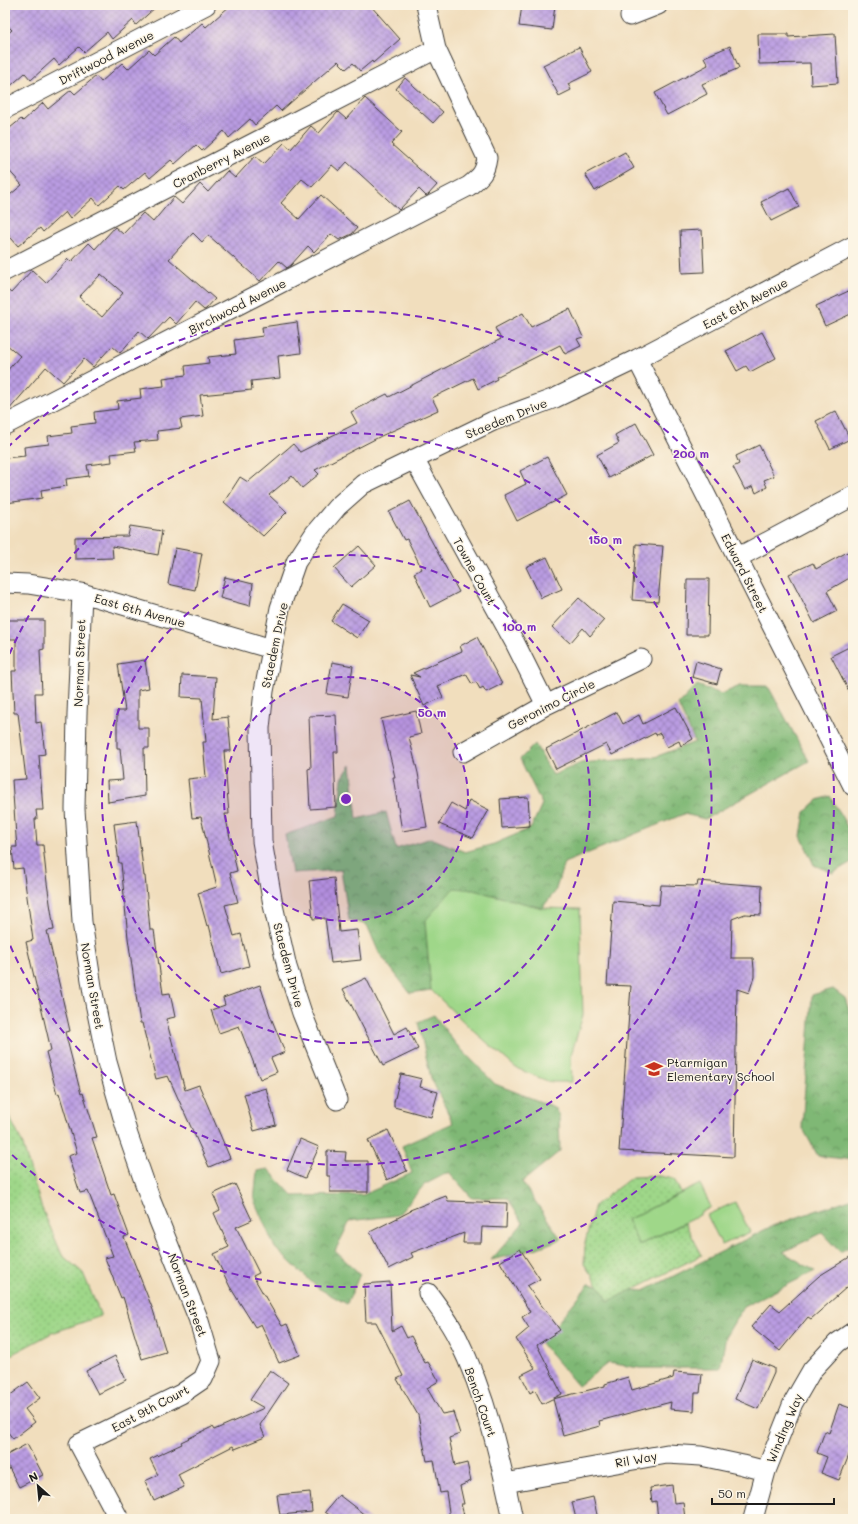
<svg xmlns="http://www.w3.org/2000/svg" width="858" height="1524" font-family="Mali,sans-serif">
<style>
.forest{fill:url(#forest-crowns);stroke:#4e6a48}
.park{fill:url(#park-dots);stroke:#5e7a52}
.pitch{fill:#9fd789;stroke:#5e7a52}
.building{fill:url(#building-cross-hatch);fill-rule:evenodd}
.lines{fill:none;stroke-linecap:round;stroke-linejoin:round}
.minor-casing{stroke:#3c3934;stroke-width:21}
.minor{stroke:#fff;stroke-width:19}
.ring{fill:none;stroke:#7b2cbf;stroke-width:2;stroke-dasharray:7 5}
.labels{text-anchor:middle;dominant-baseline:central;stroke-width:3;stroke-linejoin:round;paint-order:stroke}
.street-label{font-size:12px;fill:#1c1c1c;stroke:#fcf5e5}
.poi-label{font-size:12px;fill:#1c1c1c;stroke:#fcf5e5;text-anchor:start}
.centre{fill:#7b2cbf;stroke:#fcf5e5;stroke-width:2}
.ring-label{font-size:12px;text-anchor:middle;font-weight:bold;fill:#7b2cbf;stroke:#fcf5e5;stroke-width:3;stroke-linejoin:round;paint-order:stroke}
</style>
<defs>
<pattern id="forest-crowns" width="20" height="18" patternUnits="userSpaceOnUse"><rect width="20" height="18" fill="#7fb875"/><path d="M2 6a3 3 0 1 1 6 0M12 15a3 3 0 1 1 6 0" fill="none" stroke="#67955f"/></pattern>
<pattern id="park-dots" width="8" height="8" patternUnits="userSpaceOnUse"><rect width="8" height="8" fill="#9fd789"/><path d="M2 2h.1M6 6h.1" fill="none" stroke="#88b876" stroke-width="1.8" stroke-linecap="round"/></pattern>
<pattern id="building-cross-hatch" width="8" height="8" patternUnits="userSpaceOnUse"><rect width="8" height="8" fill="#ba9ce2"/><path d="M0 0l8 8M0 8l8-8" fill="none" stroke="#967eb6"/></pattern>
</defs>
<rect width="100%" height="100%" fill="#fcf5e5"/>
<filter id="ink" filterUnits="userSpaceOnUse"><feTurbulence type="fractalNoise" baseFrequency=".025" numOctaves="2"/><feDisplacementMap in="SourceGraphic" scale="8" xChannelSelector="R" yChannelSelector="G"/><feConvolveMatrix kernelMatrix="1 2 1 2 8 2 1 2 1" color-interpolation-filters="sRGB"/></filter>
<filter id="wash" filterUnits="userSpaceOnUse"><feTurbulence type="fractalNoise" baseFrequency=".012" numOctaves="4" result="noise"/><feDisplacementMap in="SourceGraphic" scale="16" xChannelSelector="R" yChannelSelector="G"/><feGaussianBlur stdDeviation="0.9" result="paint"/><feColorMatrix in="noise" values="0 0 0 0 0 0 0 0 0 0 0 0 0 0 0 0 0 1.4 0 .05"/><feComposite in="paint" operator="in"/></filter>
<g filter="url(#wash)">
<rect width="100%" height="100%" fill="#f1debd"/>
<path class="forest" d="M697 685 721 694 740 686H768L809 761 705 819 684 814 564 863 555 892 542 908 473 890 425 921 431 990 410 993 379 953 367 925 349 920 341 870 292 873 285 835 338 816 342 778 351 765 357 819 386 812 396 849 431 838 465 852 494 844 531 828 542 804 520 759 535 744 553 775 581 763 655 757 695 742 678 705Z
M830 796 853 837V861L833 873 814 865 801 836 805 812 818 800Z
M833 989 845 998 853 1022V1160L818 1156 802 1127 812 995Z
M434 1015 455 1043 495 1084 554 1107 559 1116 560 1151 522 1182 561 1239 535 1249 491 1260 523 1223 507 1198H472L449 1172 424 1185 398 1215 350 1221 335 1251 360 1274 347 1304 318 1288 275 1248 254 1200 257 1171 268 1169 293 1196 363 1195 412 1173 402 1146 453 1123 431 1078 418 1022Z
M853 1198V1245L840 1252 822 1233 783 1252 815 1271 743 1307 726 1336 720 1368H640L608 1363 578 1386 541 1343 589 1284 644 1291 772 1226Z"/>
<path class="park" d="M5 1103 6 1110 22 1142 41 1206 62 1255 83 1273 101 1316 52 1333 5 1358Z
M659 1176 674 1179 681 1193 627 1220 639 1245 685 1223 702 1255 609 1301 584 1264 585 1243 595 1205 632 1177Z"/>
<path class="pitch" d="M454 888 473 890 542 908 580 909 583 1015 571 1055 572 1082H550L516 1068 466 1024 431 990 425 921Z
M700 1184 711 1207 700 1213V1215L639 1245 627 1220Z
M735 1202 750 1232 722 1245 707 1215Z"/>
<g id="blocks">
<path class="building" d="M5 5H158L136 25 133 20 112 39 107 32 84 52 79 47 59 65 54 59 31 80 25 73 5 91V36L12 30 5 23Z
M231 5H370L400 39 373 63 372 61 360 71 353 63 346 69 338 61 281 111 276 106 255 125 250 119 229 138 224 131 202 151 196 145 175 164 171 160 150 178 145 172 124 190 120 186 99 205 93 198 70 219 65 212 43 232 40 228 18 246 5 231V199L22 185 5 166V132L21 119 23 121 43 103 48 109 71 90 75 94 96 76 101 82 122 63 128 69 149 50 154 55 174 37 179 43 202 23 206 27Z
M522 5H555L552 30 519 26Z
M758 34H788V37L835 34 838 83 811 85 810 63 759 64Z
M730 46 739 68 702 84 707 94 667 115 655 93 708 65 704 57Z
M579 47 592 72 568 84 571 90 559 96 543 65Z
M405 78 443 112 433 123 396 89Z
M365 98 402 132 391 144 437 185 428 195 426 196 419 189 399 210 347 162 339 171 332 165 312 187 302 179 281 203 299 219 321 195 357 228 352 234 339 240 331 234 314 252 308 246 291 265 287 268 279 261 260 281 208 235 202 242 193 233 169 259 215 299 206 309 204 310 195 302 176 324 169 317 148 339 139 331 120 353 112 346 93 367 84 359 63 382 46 367 8 411 5 413V373L20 356 5 343V288L11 293 32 270 46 283 68 259 71 262 89 243 95 249 115 227 123 234 143 213 153 222 174 197 182 204 200 184 208 192 227 171 235 178 255 156 264 164 284 143 291 149 311 126 319 133 338 112 346 119ZM101 274 123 293 102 317 79 297Z
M625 152 634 168 595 191 585 174Z
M789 188 799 207 771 221 761 202Z
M702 230 704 272 682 273 680 231Z
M853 289V313L825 326 816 306Z
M570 309 583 337 577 339 581 346 565 354 560 345 496 377 497 379 478 389 473 378 432 398 438 410 381 436 315 470 319 474 302 488 292 476 269 495 287 512 263 536 224 502 240 477 248 482 293 444 300 452 357 423 351 412 387 394 389 397 501 339 495 328 523 313 531 327Z
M297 322 301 353 278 356 280 378 251 381 252 390 200 395 203 416 180 419 182 428 157 431 158 440 134 442 136 451 111 454 112 462 87 465 89 476 66 479 67 486 41 490 42 498 6 503 5 458 25 456 24 447 49 444 48 436 72 433 71 426 95 423 94 412 118 409 117 401 141 398 140 389 164 386 163 378 186 375 185 366 209 363 208 357 236 354 234 340 263 336 262 327Z
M762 332 776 358 750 372 746 366 737 371 726 351Z
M836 411 850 439 830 449 816 421Z
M636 423 653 455 609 478 597 455 619 443 615 435Z
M759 445 774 476 764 480 767 487 756 493 753 486 745 490 733 467 739 464 736 456Z
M547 457 567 495 517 521 504 495 526 484 520 471Z
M410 501 459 592 430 607 414 573 422 569 407 539 404 540 389 512Z
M130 526 162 531 158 555 112 546 113 558 75 559V537L128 536Z
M636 544 663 546 658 602 632 600Z
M359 546 376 565 351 587 334 568Z
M175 548 202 553 195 590 168 584Z
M853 549V576L827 591 837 611 814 623 789 574 813 563 816 569Z
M547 557 562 589 541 598 526 567Z
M225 577 253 584 250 606 220 598Z
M687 579H709L708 635H686Z
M579 598 604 620 590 636 583 628 570 643 552 627Z
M342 604 369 620 357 638 331 621Z
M6 620H44V649L40 650 42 693H35L36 723 41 722 45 754 39 755 43 810H36L37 819H35L37 845H43L47 883 54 930 47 931 70 1031 65 1032 81 1094 83 1093 97 1137 92 1138 111 1195 114 1194 129 1235 124 1237 153 1310 166 1352 142 1359 123 1297 121 1298 105 1258 113 1256 88 1191 80 1193 68 1156 77 1153 59 1093 57 1094 46 1052 51 1050 26 942 33 940 23 868 14 869 12 847H17L16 836 12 780 26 779 18 713H14L12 671H16V639H6Z
M477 637 502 684 486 692 483 687 480 689 476 682 472 684 466 674 438 686 443 697 424 706 410 675 420 677 413 673 462 651 460 646Z
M853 645V699L831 656Z
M145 660 149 688 138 690V728H149V748H144L145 796 108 802 107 781 123 780 120 748H117V711H125L118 664Z
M696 661 721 669 717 684 692 677Z
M332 662 353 666 348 697 327 694Z
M182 675 216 677 213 719 228 717 231 751H224L229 814H225L237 871 230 873 238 902 225 905 234 936 241 934 249 966 221 974 209 925 207 926 198 893 217 887 201 817 192 818 188 779 206 777 203 742H206L202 698 181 697Z
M676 707 693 739 681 746 679 741 667 747 660 733 656 735 655 733 612 755 606 744 556 769 546 749 617 712 623 724 639 715 643 724Z
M416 711 421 734 409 737 418 773 427 827 402 831 393 777H395L381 719Z
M336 715 338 752H334L336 807 310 809 308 769 311 768 309 716Z
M528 797 530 826 502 828 500 799Z
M469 800 489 810 473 838 439 824 451 803 465 811Z
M137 821 144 876H145L150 930H154L163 994 170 993 175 1017 166 1019 185 1090 199 1085 230 1158 209 1167 168 1076 156 1079 142 1023H140L128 938 121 863H119L114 824Z
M334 878 339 932 357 930 361 960 331 963 325 918 313 919 309 881Z
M698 881 762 886 761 915 745 914 732 919 731 958H753L754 969V977L749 993 737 989 734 1157 619 1151 631 986 607 985 613 901 659 905 661 885 697 886Z
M366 978 394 1034 407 1027 418 1049 383 1066 343 989Z
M260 985 270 1015 285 1052 271 1058 277 1072 260 1079 239 1026 219 1033 211 1010 225 1005 223 998Z
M401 1074 422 1079 420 1087 438 1092 431 1117 394 1107V1102Z
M266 1088 276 1125 254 1131 244 1094Z
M388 1130 407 1171 387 1180 368 1140Z
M300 1139 319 1147 305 1178 287 1170Z
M327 1151 346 1152 345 1161H368V1192H330V1176H327Z
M235 1184 252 1220 236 1227 259 1273 253 1276 282 1326 287 1324 300 1355 279 1363 261 1324 255 1327 230 1287 214 1254 229 1247 214 1213 220 1210 213 1194Z
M446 1196 448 1201 507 1203 506 1228 482 1227 481 1243H463L464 1233 411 1253 413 1257 389 1269 370 1232 411 1211 410 1210Z
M520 1249 540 1279 527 1286 560 1330 537 1345 562 1394 542 1404 535 1390 530 1393 521 1375 535 1368 516 1339 529 1328 522 1317 530 1312 500 1262Z
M853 1255V1283L847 1287 811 1319 808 1317 780 1351 751 1327 771 1304 780 1311 819 1276Z
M390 1282 392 1331 401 1326 407 1338 411 1336 425 1363 428 1362 439 1381 427 1388 442 1414 453 1412 460 1434 449 1438 455 1466 467 1463 471 1481 460 1486 464 1504H461L465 1519H450L446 1492 440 1493 434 1460 427 1461 418 1415 397 1379 403 1376 376 1322H366L364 1284Z
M115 1356 126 1380 98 1394 86 1371Z
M752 1359 774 1368V1373L758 1409 735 1399Z
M270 1370 288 1383 260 1425 265 1437 235 1449 233 1446 178 1474 184 1487 154 1501 145 1481 158 1475 150 1459 182 1444 181 1442 212 1427 214 1430 264 1408 250 1400Z
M674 1372 702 1374 700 1393H695L694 1411 670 1409 671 1402 599 1421 600 1426 563 1436 553 1399 605 1386V1384L628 1377 632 1390 673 1378Z
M28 1382 40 1398 25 1409 35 1422 13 1439 5 1428V1399Z
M839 1404 853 1409V1445L839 1480 821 1473 827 1457 817 1453 825 1431 829 1433Z
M27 1444 43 1475 19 1487 5 1460V1456Z
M672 1485 674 1503 683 1502 685 1519H658L656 1501 652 1502 650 1488Z
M310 1492 312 1512 280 1515 277 1495Z
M339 1495 370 1519H335L325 1512Z
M593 1497 598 1519H576L572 1502Z"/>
</g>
</g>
<g filter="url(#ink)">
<use href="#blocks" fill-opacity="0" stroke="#3c3934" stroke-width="1"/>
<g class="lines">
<g class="minor-casing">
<path id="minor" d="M630 16 658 5
M5 109 206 5
M5 271 436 49
M637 359 853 786
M5 425 469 186C481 176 485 173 487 158L436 49 426 5
M414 459 515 643 546 705
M737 558 853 496
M5 583 28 584 82 593 272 649
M82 593 77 714 75 809 82 922 93 993 107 1062 128 1135 151 1201 198 1318 211 1361 203 1379 181 1394 79 1444 119 1519
M463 752 546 705 641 659
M337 1100 302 1013 287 967 273 905 262 841 260 728 264 691 280 608 296 562 315 533 337 507 363 484 493 421 555 398 637 359 853 246
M428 1293C439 1308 450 1322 458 1339 486 1395 500 1458 513 1519
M505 1483 667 1454 701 1456 743 1465 766 1471
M753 1519 766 1471 793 1403 812 1370 837 1343 853 1332"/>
</g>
<use href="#minor" class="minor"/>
</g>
</g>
<circle cx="346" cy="799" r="122" fill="#7b2cbf" fill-opacity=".12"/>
<g class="ring">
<circle cx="346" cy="799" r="122"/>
<circle cx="346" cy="799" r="244"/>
<path d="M5 665A366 366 0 1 1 5 933"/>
<path d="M7 448A488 488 0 1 1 7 1150"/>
</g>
<defs>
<g id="school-bare" transform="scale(1.38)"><path d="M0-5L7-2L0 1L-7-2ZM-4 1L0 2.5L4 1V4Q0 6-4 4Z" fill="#c8321e" stroke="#fcf5e5" stroke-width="2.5" paint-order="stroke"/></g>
</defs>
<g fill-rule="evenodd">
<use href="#school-bare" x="654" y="1069"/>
</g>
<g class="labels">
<g class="street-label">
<text transform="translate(106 57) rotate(-27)">Driftwood Avenue</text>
<text transform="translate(221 160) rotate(-27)">Cranberry Avenue</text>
<text transform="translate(745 303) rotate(-28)">East 6th Avenue</text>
<text transform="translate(237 306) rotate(-27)">Birchwood Avenue</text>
<text transform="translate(506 418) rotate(-22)">Staedem Drive</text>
<text transform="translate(475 571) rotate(61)">Towne Court</text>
<text transform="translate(745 573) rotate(63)">Edward Street</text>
<text transform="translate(140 610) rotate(16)">East 6th Avenue</text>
<text transform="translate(274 645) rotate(-78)">Staedem Drive</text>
<text transform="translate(79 663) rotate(-88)">Norman Street</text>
<text transform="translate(551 704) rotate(-27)">Geronimo Circle</text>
<text transform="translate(289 965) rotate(75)">Staedem Drive</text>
<text transform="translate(93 986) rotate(80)">Norman Street</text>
<text transform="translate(188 1295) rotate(69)">Norman Street</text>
<text transform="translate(481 1402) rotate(71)">Bench Court</text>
<text transform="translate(150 1408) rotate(-28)">East 9th Court</text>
<text transform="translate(784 1428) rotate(-67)">Winding Way</text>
<text transform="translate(636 1459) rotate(-10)">Ril Way</text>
</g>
<g class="poi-label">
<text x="667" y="1062">Ptarmigan<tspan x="667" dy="14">Elementary School</tspan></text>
</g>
</g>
<circle cx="346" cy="799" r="6" class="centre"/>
<g class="ring-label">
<text x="691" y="458">200 m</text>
<text x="605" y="544">150 m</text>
<text x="519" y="631">100 m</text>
<text x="432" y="717">50 m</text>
</g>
<rect width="858" height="1524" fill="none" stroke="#fcf5e5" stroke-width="20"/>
<g transform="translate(38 1486) rotate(333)" stroke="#fcf5e5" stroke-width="3" paint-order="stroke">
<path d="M0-3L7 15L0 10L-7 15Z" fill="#1c1c1c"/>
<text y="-6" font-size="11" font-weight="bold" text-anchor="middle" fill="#1c1c1c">N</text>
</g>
<path d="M712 1498v6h122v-6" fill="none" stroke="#1c1c1c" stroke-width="2"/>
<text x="718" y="1498" font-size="12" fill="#1c1c1c" stroke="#fcf5e5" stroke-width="3" paint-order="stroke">50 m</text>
</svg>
